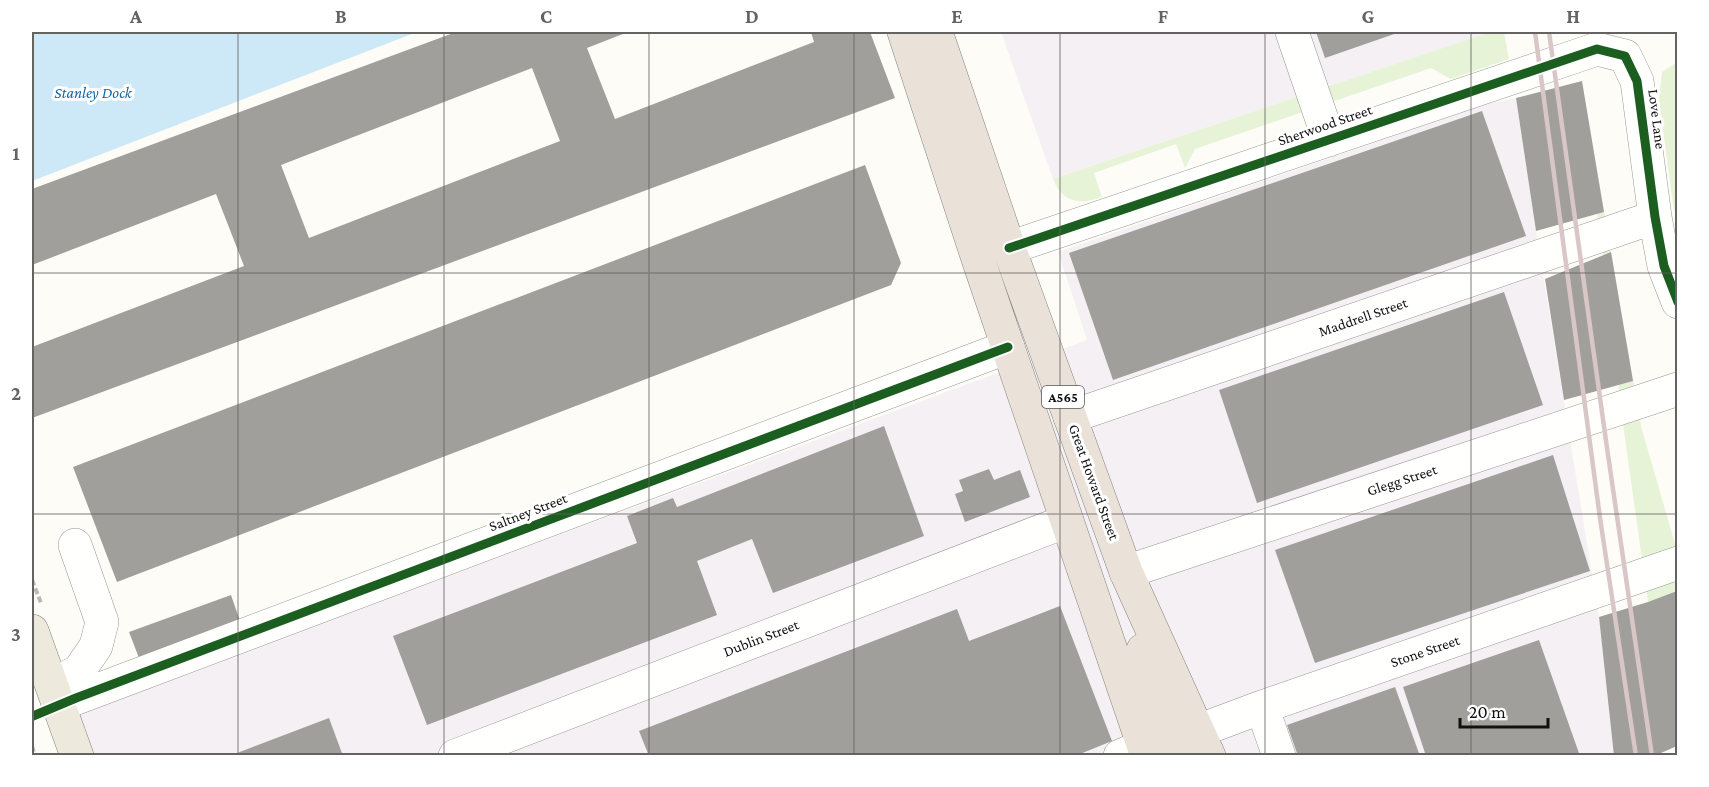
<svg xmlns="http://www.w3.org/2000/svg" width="1709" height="787" font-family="'Crimson Pro',serif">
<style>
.industrial{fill:#f5f0f3}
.green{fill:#e7f3d7}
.water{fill:#cde8f7}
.building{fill:#a19f9c;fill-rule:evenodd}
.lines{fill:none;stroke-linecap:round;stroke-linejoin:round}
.minor-casing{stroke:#979795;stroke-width:34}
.major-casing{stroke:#858482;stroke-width:34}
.highway-casing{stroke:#858482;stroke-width:34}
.path{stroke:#b9b9b8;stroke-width:4;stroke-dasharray:6 3;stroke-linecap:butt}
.minor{stroke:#fffffe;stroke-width:33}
.major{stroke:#ede9dc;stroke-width:33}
.highway{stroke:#eae1d8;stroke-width:33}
.rail{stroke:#d9c6c7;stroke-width:4.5}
.cycleway-casing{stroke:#fff;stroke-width:13}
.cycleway{stroke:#1b5e20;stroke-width:9}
.grid{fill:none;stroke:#646362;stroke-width:1.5;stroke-opacity:0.55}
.labels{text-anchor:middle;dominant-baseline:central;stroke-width:6;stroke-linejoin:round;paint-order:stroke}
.shield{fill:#fff;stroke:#585858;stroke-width:1.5}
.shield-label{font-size:14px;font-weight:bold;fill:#111}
.street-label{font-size:15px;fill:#111;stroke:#fff}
.water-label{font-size:16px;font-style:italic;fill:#1768a6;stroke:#fff}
.neatline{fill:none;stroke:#646362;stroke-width:2}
.grid-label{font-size:20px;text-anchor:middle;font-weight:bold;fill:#646362}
</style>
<rect width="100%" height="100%" fill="#fdfcf7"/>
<path class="industrial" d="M1001 32H1490L1053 179Z
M1516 98 1536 231 1599 617 1614 755 77 756 76 698 90 708 1087 340 1058 252 1486 104Z"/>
<path class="green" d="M1490 32H1504L1509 59 1451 79 1431 68 1195 149 1185 168 1176 144 1094 173 1102 197C1080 205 1062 203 1053 179Z
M1677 62V219L1673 204 1659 99 1662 72Z
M1591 136 1641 426 1677 551V746L1648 602 1622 417 1605 268 1586 139Z"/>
<path class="water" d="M32 32H417L32 181Z"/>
<path class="building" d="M456 32H628L587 48 615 119 814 42 811 32H870L895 98 32 418V347L244 266 216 194 32 265V189ZM532 68 560 141 309 238 281 165Z
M1316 32H1400L1325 58Z
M1582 81 1604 212 1536 231 1516 98Z
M1482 111 1526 236 1113 380 1069 253Z
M865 165 901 263 891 285 117 582 73 467Z
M1611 252 1633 381 1564 400 1545 279Z
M1504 292 1543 405 1257 503 1219 390Z
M884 426 924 536 773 593 752 539 697 561 717 615 427 725 393 636 637 543 627 516 673 498 677 507Z
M1553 455 1590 571 1315 663 1275 550Z
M989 469 994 480 1020 470 1030 497 965 522 955 494 963 491 959 480Z
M1677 591V746L1654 756H1614L1599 617 1648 602Z
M231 595 240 621 139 658 129 632Z
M1060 606 1112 741 1075 756H649L639 731 957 609 969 641Z
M1539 640 1580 756H1426L1403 687Z
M1395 687 1420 756H1298L1287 725Z
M329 718 343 756H232V755Z"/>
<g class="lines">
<g class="minor-casing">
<path id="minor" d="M1292 32 1329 140
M1009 248 1597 49 1625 56 1637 81 1655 217 1664 266 1678 302
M1070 417 1655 217
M1126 572 1678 389
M52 685 79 671 96 646 102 622 75 545
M58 705 1008 347
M1262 707 1279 756
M1174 740 1262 707 1678 563
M455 756 1067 521
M1120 756 1144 746"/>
</g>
<g class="major-casing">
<path id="major" d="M32 631 77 756"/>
</g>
<g class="highway-casing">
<path id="highway" d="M904 32 978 259 1147 756
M936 32 1009 248 1126 572 1209 756
M1143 650 1148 669 1179 756"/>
</g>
<path class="path" d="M32 580 41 603
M32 746 35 756"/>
<use href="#minor" class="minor"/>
<use href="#major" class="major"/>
<use href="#highway" class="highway"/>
<path class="rail" d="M1535 32 1600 518 1636 756
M1549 32 1607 448 1652 756"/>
<g class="cycleway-casing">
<path id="cycleway" d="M1009 248 1597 49 1625 56 1637 81 1655 217 1664 266 1678 302
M33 716 76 698 1008 347"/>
</g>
<use href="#cycleway" class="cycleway"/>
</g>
<path class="grid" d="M238 32V756M444 32V756M649 32V756M854 32V756M1060 32V756M1265 32V756M1471 32V756M32 273H1678M32 514H1678"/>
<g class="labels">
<rect class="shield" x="1042" y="386" width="42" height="22" rx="4.5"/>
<g class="shield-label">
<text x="1063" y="397">A565</text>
</g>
<g class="street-label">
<text transform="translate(1657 119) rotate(83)">Love Lane</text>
<text transform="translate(1325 125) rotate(-19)">Sherwood Street</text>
<text transform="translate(1363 317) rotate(-19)">Maddrell Street</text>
<text transform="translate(1402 480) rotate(-18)">Glegg Street</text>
<text transform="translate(1094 482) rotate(70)">Great Howard Street</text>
<text transform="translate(528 512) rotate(-21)">Saltney Street</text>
<text transform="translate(761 638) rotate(-21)">Dublin Street</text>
<text transform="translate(1425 651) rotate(-19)">Stone Street</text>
</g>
<g class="water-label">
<text x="93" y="92">Stanley Dock</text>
</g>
</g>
<rect width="1709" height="787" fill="none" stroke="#ffffff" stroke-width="66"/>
<path d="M1460 718v9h88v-9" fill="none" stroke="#111111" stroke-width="3"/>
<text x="1469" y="718" font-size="18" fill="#111111" stroke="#ffffff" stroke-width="4.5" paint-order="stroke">20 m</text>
<rect x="33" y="33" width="1643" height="721" class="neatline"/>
<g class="grid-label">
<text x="136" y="23">A</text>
<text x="341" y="23">B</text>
<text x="546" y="23">C</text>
<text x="752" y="23">D</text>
<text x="957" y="23">E</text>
<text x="1163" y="23">F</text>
<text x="1368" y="23">G</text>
<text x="1573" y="23">H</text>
<text x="16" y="160">1</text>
<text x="16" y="400">2</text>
<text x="16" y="641">3</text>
</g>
</svg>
